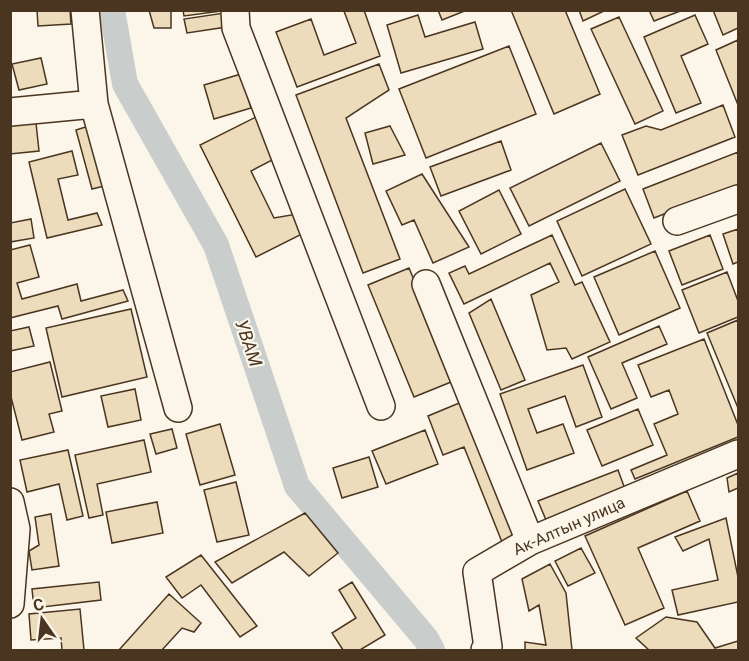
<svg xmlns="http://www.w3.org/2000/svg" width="749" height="661" font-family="Roboto,sans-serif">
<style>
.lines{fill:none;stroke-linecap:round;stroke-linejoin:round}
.canal{stroke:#c9cecd;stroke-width:26}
.building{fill:#ecdcbc;stroke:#4a3520;stroke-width:1.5}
.minor-casing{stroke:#4a3520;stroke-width:30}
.minor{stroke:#fbf6e9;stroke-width:27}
.labels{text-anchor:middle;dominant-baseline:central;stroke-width:4.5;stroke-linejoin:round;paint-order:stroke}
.street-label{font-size:16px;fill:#4a3520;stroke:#fbf6e9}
.water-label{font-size:18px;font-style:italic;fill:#4a3520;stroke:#fbf6e9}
</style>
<rect width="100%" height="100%" fill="#fbf6e9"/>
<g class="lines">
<path class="canal" d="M112 10 125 84 216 245 297 486 426 639 432 650"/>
</g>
<path class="building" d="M37 10H70L71 24 38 26Z
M149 10H171V28H154Z
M183 10H229L184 16Z
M346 10H364L380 56 297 87 276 32 311 19 324 55 356 43 344 11Z
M438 10H467L442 20Z
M511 10H565L600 94 554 114Z
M579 10H606L583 21Z
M649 10H683L654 21Z
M713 10H738V28L723 35Z
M231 12 233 26 187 33 184 19Z
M418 15 425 37 475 22 483 49 401 73 387 25Z
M695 15 708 44 681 56 701 103 676 113 644 37Z
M619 17 663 111 635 124 591 29Z
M738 40V105L716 50Z
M509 46 536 114 426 158 399 89Z
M41 58 47 84 19 90 12 64Z
M379 64 389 90 346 118 400 259 363 273 296 95Z
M241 74 251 108 214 119 204 85Z
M723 105 735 137 638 175 622 135 646 126 661 130Z
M260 115 280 156 251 171 274 218 297 214 306 232 256 257 200 145Z
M36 123 39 151 10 154V125Z
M92 125 108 185 92 189 76 130Z
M390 126 405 155 373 164 365 133Z
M501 141 511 170 441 196 430 167Z
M601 143 620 181 529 226 510 188Z
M72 151 78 175 58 179 68 220 97 213 102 225 47 238 29 162Z
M738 152V185L654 218 643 189Z
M422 174 469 247 433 263 414 220 402 225 386 191Z
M625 189 651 244 582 276 557 221Z
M499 190 521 234 481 254 459 211Z
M31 219 34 238 10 242V223Z
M738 229V262L733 264 723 234Z
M552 235 575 285 582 282 610 342 572 359 566 348 547 350 531 295 559 282 550 263 464 304 449 273 465 266 469 274Z
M710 235 723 269 682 285 669 251Z
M30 245 39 277 17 283 22 299 77 284 81 301 123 290 128 301 62 319 58 306 10 318V250Z
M655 251 680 308 619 335 594 277Z
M409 268 456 380 414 397 368 285Z
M727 272 738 301V317L699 333 682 290Z
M491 299 525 380 501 390 469 313Z
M131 309 147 377 62 397 46 328Z
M738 320V408L707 333Z
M659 326 667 344 622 363 637 398 611 409 588 357Z
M29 327 34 346 10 351V331Z
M704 339 738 425V437L635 479 631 470 667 455 654 424 678 414 669 390 651 397 638 365Z
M50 362 62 411 49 414 54 432 22 440 10 393V372Z
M583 365 602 417 576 427 565 396 528 409 537 433 563 424 574 453 527 470 500 394Z
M135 389 141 420 108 427 101 396Z
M464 401 518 535 502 542 464 447 443 455 428 416Z
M638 409 653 445 602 466 587 430Z
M220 424 235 475 200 485 186 434Z
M172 429 177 448 156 454 150 434Z
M425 430 438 464 386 484 372 451Z
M144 440 151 472 97 484 103 515 89 518 75 455Z
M68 450 83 516 67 520 59 484 27 492 20 460Z
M369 457 378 487 342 498 333 468Z
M618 470 625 489 546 520 538 501Z
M738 473V488L729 492 727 478Z
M236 482 249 535 217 542 204 490Z
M687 491 700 521 638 548 664 608 625 625 585 536Z
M157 502 163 533 112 543 106 512Z
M305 513 338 553 309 576 284 552 232 583 215 562Z
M51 514 59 566 32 570 29 551 39 545 35 517Z
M726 518 738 577V602L678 615 672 590 718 580 709 539 683 551 675 537Z
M581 548 595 573 568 586 555 561Z
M201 555 257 626 240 637 201 585 182 598 166 577Z
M550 564 566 593 572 650H525V642L546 645 539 605 529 611 522 579Z
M99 582 101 600 34 608 32 589Z
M352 582 385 635 360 650H343L332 633 356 618 339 590Z
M169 594 201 623 194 632 182 628 162 650H119Z
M80 609 84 650H62L61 638 31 640 29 614Z
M666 617 697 622 715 648 738 641V650H649L636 638Z"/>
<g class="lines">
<g class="minor-casing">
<path id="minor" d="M85 10 94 104 178 408
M235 10 236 28 381 406
M10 112 94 104
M677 221 738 199
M426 284 530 541
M10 502 16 529 10 604
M485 650 488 647 477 572 530 541 738 454"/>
</g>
<use href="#minor" class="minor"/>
</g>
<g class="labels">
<g class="street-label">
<text transform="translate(569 526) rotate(-24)">Ак-Алтын улица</text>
</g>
<g class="water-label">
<text transform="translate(249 343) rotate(71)">УВАМ</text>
</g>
</g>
<rect width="749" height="661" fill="none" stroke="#4a3520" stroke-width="24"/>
<g transform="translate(42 619) rotate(346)" stroke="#fbf6e9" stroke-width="4.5" paint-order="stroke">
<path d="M0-4.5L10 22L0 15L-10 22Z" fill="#4a3520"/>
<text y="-9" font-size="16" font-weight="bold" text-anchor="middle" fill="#4a3520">С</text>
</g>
</svg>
